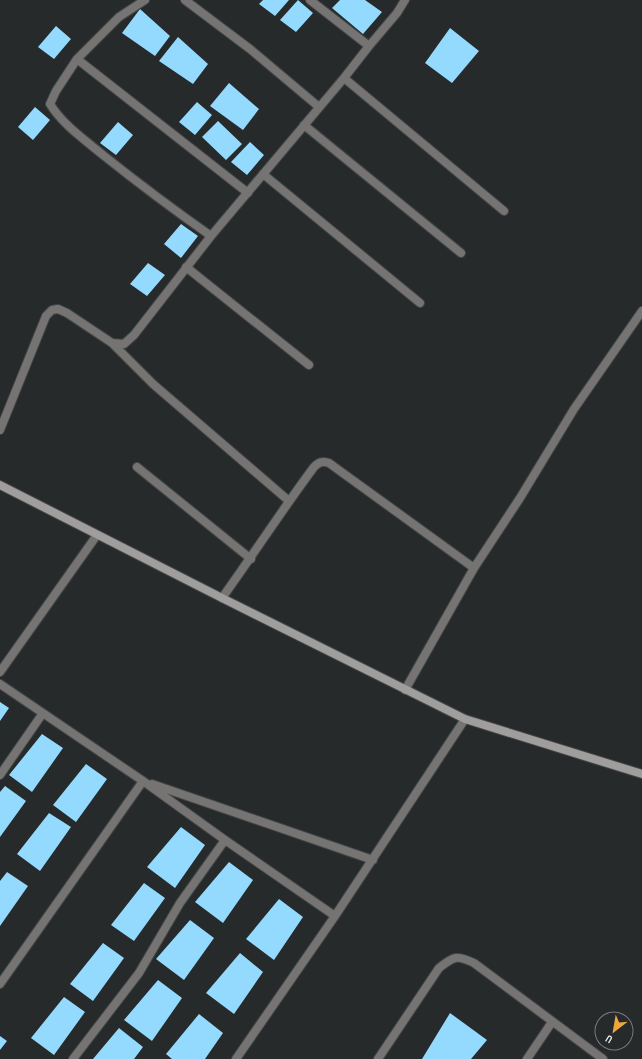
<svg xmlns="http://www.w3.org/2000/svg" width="642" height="1059" font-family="'Sofia Sans Condensed',sans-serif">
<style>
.building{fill:#94dafe}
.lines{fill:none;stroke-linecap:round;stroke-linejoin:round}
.lane-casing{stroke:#434647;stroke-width:10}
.street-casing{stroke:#434647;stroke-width:10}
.secondary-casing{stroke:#434647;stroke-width:10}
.lane{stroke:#757473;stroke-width:8}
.street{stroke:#757473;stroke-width:8}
.secondary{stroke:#a09e9c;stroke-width:8}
</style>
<rect width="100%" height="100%" fill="#262a2b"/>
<path class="building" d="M263 0H289L275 16 259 4Z
M298 0 313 13 296 32 280 20Z
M340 0H365L382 12 363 34 332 8Z
M140 9 170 36 155 56 122 33Z
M56 26 71 39 54 59 38 47Z
M450 28 479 51 452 83 425 63Z
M178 37 208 64 193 84 159 61Z
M229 83 259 109 243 130 210 106Z
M197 102 212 115 195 135 179 122Z
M35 107 50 120 33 140 18 127Z
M218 121 242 144 226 160 202 137Z
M118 122 133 135 116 155 100 143Z
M250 142 264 155 247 175 231 162Z
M181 224 198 236 181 258 164 244Z
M148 263 165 275 147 296 130 284Z
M0 702 9 708 0 721Z
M42 734 63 748 32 792 9 775Z
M86 764 107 779 76 822 53 805Z
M5 786 26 801 0 837V792Z
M49 813 71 827 40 871 17 854Z
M181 827 205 845 175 888 147 867Z
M229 862 253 880 223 923 195 902Z
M7 872 28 886 0 926V881Z
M144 883 165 898 134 941 111 925Z
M279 899 303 917 274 960 246 939Z
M190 920 214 938 184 980 156 959Z
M103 943 124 958 93 1001 70 984Z
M240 953 263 972 234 1014 206 993Z
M158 980 182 998 152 1041 124 1020Z
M64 997 85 1012 54 1055 31 1038Z
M450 1013 487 1040 471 1059H422Z
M199 1014 223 1033 205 1059H172L166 1054Z
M119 1028 143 1047 134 1059H93Z
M0 1036 7 1041 0 1050Z"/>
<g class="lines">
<g class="lane-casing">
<path id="lane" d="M378 1059 439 968C454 956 457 955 474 963L603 1059
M527 1059 552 1022"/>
</g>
<g class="street-casing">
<path id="street" d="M145 0 119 17 77 59 56 91 50 104C63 125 84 139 103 155 138 183 174 210 211 236
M185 0 250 49 319 107
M310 0 369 46
M77 59 248 193
M344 78 504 211
M304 125 461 253
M263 174 420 303
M186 267 309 365
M112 343 153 384 289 501
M0 430 46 316 52 310 58 309 67 313 112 343 124 344 134 335 211 236 344 78 369 46 397 13 405 0
M137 467 251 559
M222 598C253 555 282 510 314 467 319 462 322 461 329 463L474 568
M0 672 97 535
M0 684 143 781 225 840 335 916
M405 690 474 568 520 498 574 409 642 311
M0 775 43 713
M152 784 373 860
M0 984 143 781
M73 1059 139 973 180 903 225 840
M236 1059 335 916 465 719"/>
</g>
<g class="secondary-casing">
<path id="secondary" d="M0 485 222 598 465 719 642 774"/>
</g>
<use href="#lane" class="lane"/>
<use href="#street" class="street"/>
<use href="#secondary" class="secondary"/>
</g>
<g transform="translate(614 1031) rotate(211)"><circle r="19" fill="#262a2b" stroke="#787b7c"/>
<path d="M0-3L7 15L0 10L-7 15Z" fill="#eda83b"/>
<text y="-6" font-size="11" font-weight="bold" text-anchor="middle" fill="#f2f4f6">U</text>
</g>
</svg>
